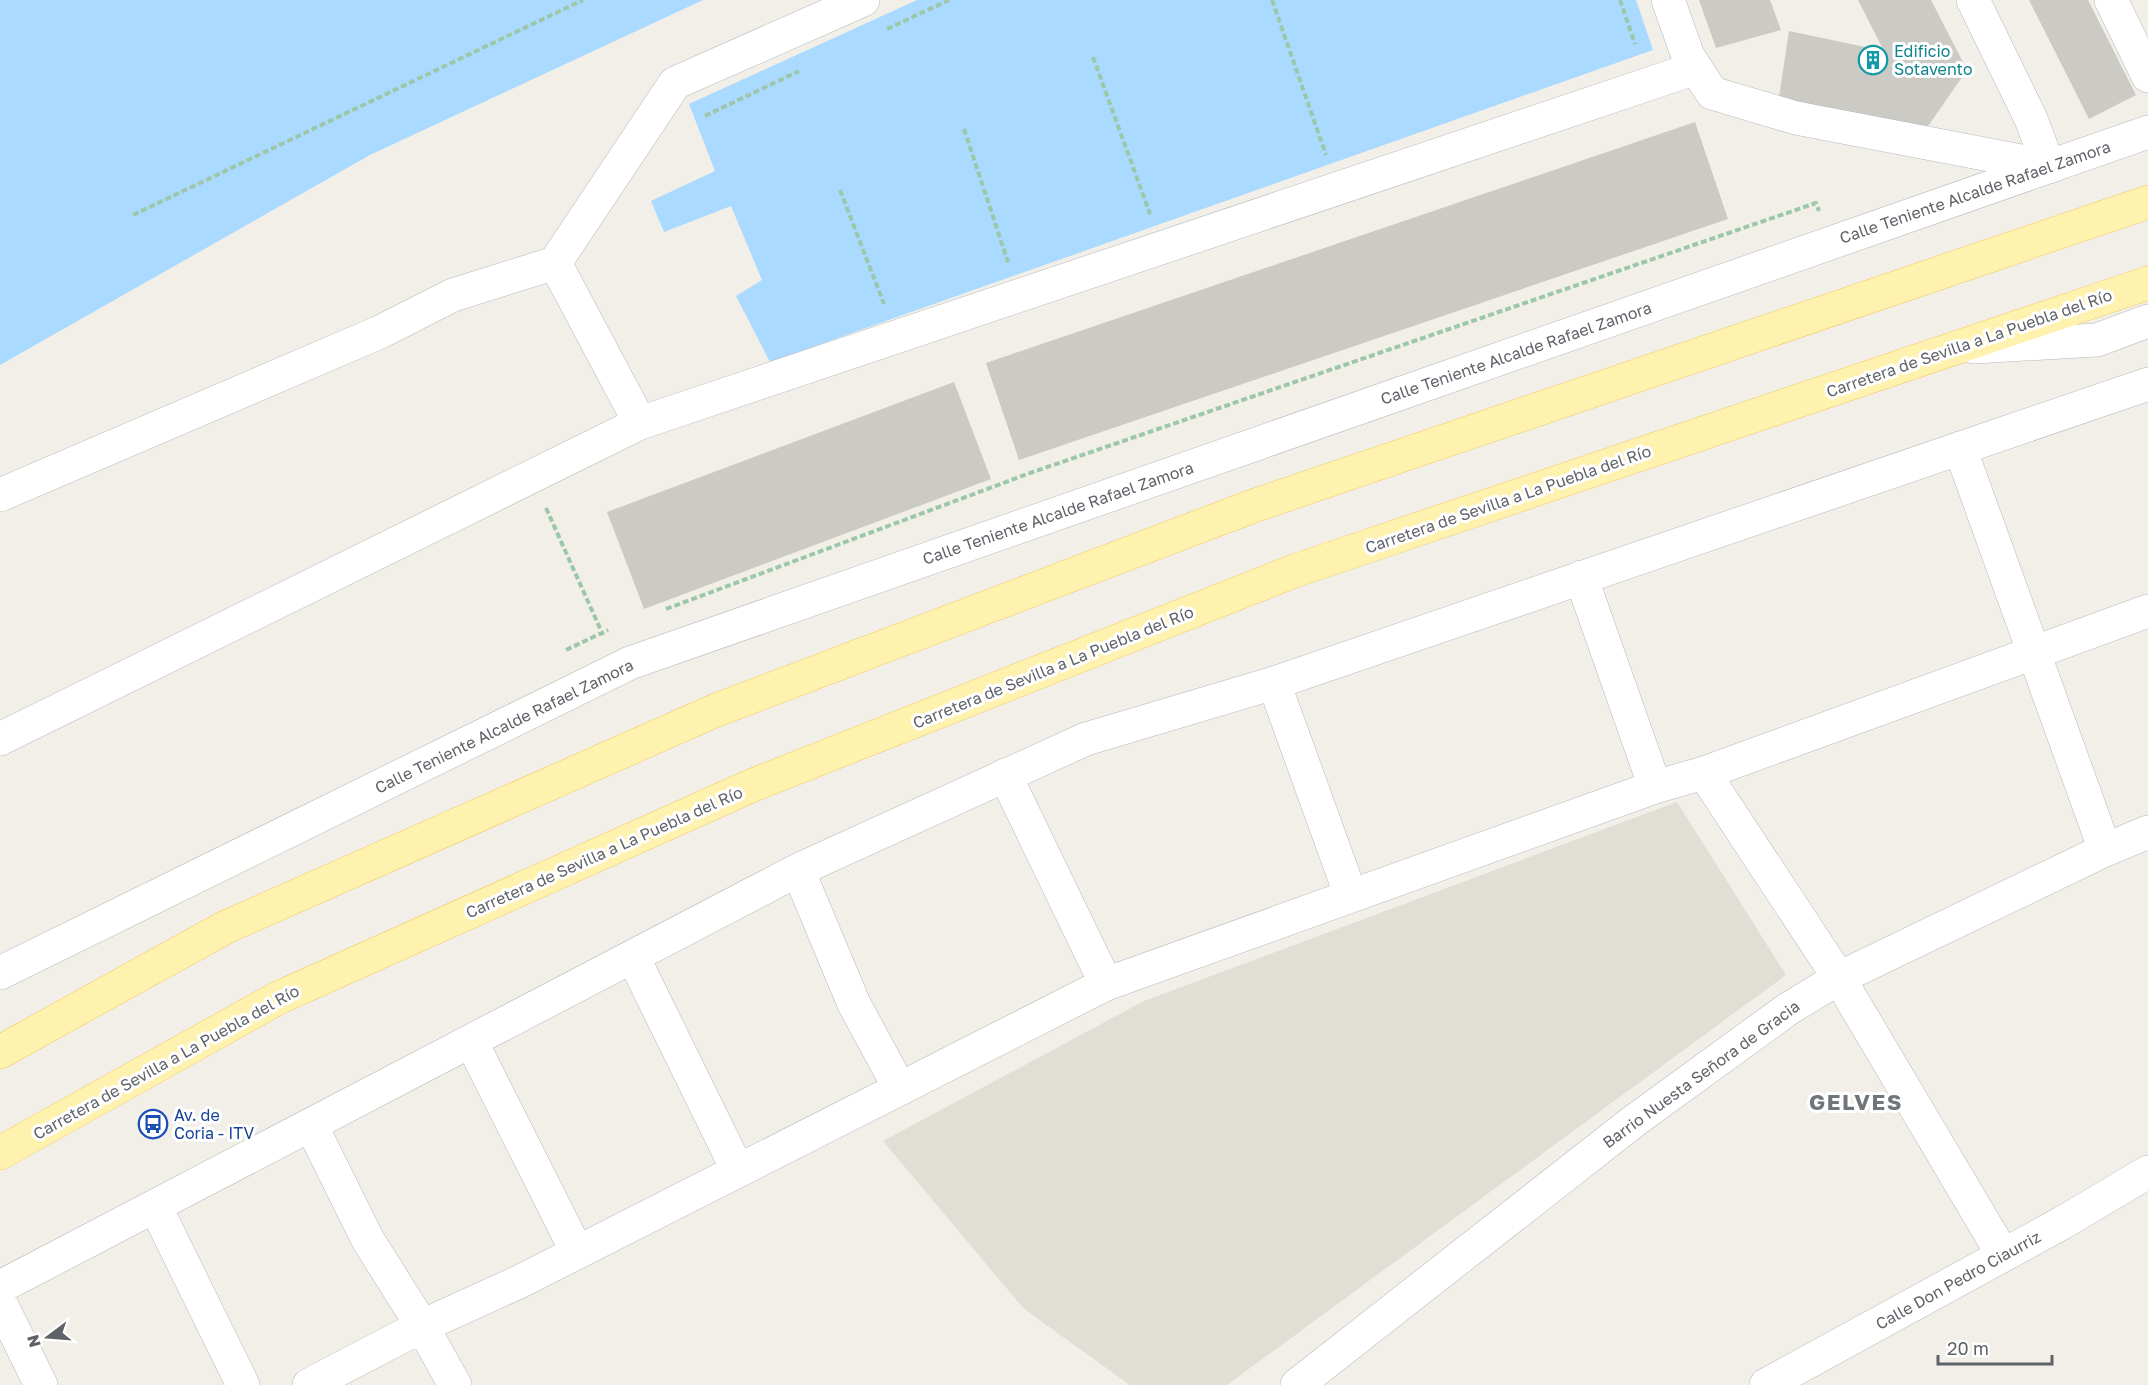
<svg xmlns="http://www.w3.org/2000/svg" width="2148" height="1385" font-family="'Golos Text',sans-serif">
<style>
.education{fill:#e1ded6}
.water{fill:#aadaff}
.building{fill:#cccac5}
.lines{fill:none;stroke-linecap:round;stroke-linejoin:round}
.minor-casing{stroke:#b5b8bc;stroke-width:34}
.major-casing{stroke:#f2c960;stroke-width:34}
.path{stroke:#9cc7a9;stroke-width:4;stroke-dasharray:6 3;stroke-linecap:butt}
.minor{stroke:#fff;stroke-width:33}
.major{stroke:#fff2af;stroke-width:33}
.labels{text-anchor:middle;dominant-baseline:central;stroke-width:6;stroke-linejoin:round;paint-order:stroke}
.culture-label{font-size:16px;fill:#0d838f;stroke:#fff;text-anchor:start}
.street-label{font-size:16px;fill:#5f6368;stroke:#fff}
.transit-label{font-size:16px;fill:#164399;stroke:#fff;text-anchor:start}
.district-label{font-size:22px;font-weight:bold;letter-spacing:1.5px;fill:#70757a;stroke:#fff}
</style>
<rect width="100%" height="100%" fill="#f1efe8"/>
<path class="education" d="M1677 802 1786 975 1227 1385H1130L1024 1309 883 1141 1144 1001Z"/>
<path class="water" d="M0 0H703L370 155 0 365Z
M917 0H1636L1653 50 770 362 736 296 762 280 731 206 664 232 651 201 715 171 689 104Z"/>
<path class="building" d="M1699 0H1770L1781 30 1716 48Z
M1858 0H1931L1967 70 1926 129 1779 97 1789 31 1884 51Z
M2029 0H2088L2136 95 2089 119Z
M1695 122 1728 219 1019 460 986 363Z
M954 382 991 479 644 609 607 512Z"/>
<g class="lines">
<g class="minor-casing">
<path id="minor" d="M1668 0 1688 56 1712 93 1796 118 2047 166
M1973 0 2031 119 2049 167
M2111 0 2148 76
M555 263 640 423 1696 68
M1974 347 2097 340 2148 321
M1960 448 2105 850
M0 495 380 332 453 295 555 263 675 83 863 0
M1581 577 1655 787
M1274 683 1351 896
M0 739 640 423
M1704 773 1839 978 2003 1255
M1005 775 1106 984
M798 870 854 1004 900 1089
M633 957 738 1171
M0 973 630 663 2148 132
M471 1041 577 1252
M311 1125 368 1240 422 1326 455 1385
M155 1206 243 1385
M0 1287 798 870 1086 739 1274 683 2148 384
M0 1302 41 1385
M309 1385 422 1326 519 1282 1106 984 1655 787 1704 773 2148 611
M1297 1385 1634 1121 1788 1009 1839 978 2105 850 2148 832
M1766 1385 2062 1223 2148 1172"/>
</g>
<g class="major-casing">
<path id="major" d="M0 1052 226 927 714 711 1253 506 2148 202
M0 1153 278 998 753 785 1294 571 2148 283"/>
</g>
<path class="path" d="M1272 0 1326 155
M1620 0 1635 44
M887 29 949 0
M1093 57 1150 214
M705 116 799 71
M964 129 1008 262
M840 190 884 304
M133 215 583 0
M546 508 603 635
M666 609 1030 473 1816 203 1819 211
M566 650 608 630"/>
<use href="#minor" class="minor"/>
<use href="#major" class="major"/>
</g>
<defs>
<g id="building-ring" transform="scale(1.5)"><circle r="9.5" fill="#fff" stroke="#0f9aa8" stroke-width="1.5"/><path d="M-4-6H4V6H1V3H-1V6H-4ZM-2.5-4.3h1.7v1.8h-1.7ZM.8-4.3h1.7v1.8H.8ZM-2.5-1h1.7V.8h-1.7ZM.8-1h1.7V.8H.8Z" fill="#0f9aa8"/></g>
<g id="bus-ring" transform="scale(1.5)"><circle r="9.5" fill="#fff" stroke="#1a4fb4" stroke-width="1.5"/><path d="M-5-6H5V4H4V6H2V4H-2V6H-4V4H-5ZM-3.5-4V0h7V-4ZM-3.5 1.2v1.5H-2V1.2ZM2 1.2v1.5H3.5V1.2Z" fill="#1a4fb4"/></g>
</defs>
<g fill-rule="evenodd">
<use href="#building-ring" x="1873" y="60"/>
<use href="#bus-ring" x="153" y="1124"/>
</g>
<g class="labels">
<g class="culture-label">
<text x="1894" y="51">Edificio<tspan x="1894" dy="18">Sotavento</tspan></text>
</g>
<g class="street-label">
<text transform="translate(1975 192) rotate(-19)">Calle Teniente Alcalde Rafael Zamora</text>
<text transform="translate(1969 343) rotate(-19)">Carretera de Sevilla a La Puebla del Río</text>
<text transform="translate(1516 353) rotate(-19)">Calle Teniente Alcalde Rafael Zamora</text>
<text transform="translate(1508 499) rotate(-19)">Carretera de Sevilla a La Puebla del Río</text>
<text transform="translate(1058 513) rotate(-19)">Calle Teniente Alcalde Rafael Zamora</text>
<text transform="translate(1053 667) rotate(-22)">Carretera de Sevilla a La Puebla del Río</text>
<text transform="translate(504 726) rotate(-26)">Calle Teniente Alcalde Rafael Zamora</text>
<text transform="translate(604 852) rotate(-24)">Carretera de Sevilla a La Puebla del Río</text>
<text transform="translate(166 1062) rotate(-29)">Carretera de Sevilla a La Puebla del Río</text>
<text transform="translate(1701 1074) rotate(-36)">Barrio Nuesta Señora de Gracia</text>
<text transform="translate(1958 1280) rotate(-29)">Calle Don Pedro Ciaurriz</text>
</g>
<g class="transit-label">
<text x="174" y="1115">Av. de<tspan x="174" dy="18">Coria - ITV</tspan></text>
</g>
<g class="district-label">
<text x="1856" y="1101">GELVES</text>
</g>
</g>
<g transform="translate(48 1337) rotate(254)" stroke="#ffffff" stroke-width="4.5" paint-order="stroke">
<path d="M0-4.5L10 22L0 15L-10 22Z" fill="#5f6368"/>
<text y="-9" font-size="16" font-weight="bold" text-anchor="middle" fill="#5f6368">N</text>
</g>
<path d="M1938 1355v9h114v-9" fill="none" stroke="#5f6368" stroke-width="3"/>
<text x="1947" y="1355" font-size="18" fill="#5f6368" stroke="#ffffff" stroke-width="4.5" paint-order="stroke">20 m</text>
</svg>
